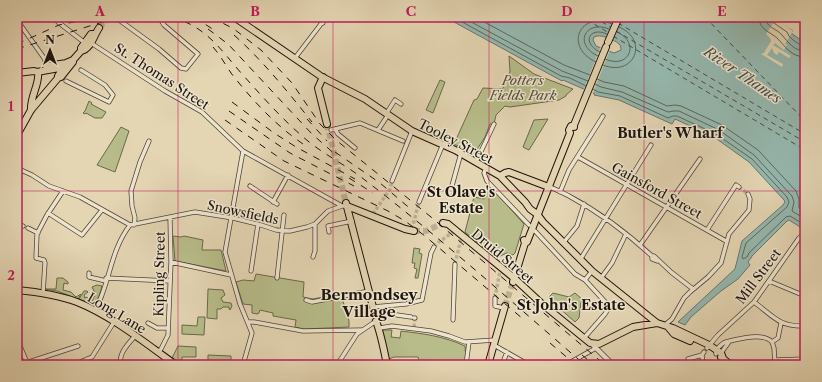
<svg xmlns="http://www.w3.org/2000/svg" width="822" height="382" font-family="'Libre Caslon Text',serif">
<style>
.green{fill:#b7bc8a;stroke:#6a684b}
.water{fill:#95b8af;stroke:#65766e;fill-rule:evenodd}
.pier{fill:#e4d5b3}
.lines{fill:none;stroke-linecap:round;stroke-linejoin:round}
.shore{stroke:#59665e;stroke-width:1}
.ferry{stroke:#474d45;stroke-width:1;stroke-dasharray:5 4;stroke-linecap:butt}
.minor-tunnel{stroke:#bcae92;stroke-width:3.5;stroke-dasharray:3.5 2;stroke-linecap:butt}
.primary-tunnel{stroke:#bcae92;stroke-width:6;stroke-dasharray:6 3;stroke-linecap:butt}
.trunk-tunnel{stroke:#bcae92;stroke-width:6;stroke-dasharray:6 3;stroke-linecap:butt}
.minor-casing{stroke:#4f4436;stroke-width:5}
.tertiary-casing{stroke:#4f4436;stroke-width:6}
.primary-casing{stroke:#1d140c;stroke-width:8}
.trunk-casing{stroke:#1d140c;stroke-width:8}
.minor{stroke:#ede4ce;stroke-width:3.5}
.tertiary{stroke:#ede4ce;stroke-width:4.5}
.primary{stroke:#e4d5b3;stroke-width:6}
.trunk{stroke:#e4d5b3;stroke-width:6}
.rail{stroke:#1d140c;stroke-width:1;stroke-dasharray:7 7;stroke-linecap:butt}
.grid{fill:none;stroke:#c2185b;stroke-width:1;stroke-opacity:0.55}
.labels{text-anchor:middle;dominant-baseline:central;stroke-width:3;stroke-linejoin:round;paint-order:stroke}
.street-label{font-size:13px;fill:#1d140c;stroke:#ede4ce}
.park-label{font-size:13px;font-style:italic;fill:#534f38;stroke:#ede4ce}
.water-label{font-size:14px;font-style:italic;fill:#474d45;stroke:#ede4ce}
.neighbourhood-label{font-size:14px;font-weight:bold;fill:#1d140c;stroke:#ede4ce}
.quarter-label{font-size:15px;font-weight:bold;fill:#1d140c;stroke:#ede4ce}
.neatline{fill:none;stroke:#c2185b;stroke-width:1.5}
.grid-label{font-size:13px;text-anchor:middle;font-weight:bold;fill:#c2185b}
</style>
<rect width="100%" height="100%" fill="#e4d5b3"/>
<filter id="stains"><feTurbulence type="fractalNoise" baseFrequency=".005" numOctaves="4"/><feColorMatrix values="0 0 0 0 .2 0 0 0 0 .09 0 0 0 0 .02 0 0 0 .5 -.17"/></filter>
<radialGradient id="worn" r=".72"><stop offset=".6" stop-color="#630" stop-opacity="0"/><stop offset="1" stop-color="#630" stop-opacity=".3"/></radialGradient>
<path class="green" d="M509 56 534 74 573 89 566 95V96L559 100 510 107 505 106 496 115 494 124H490L485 137 474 154 454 144 474 100 477 99 483 88 502 89 505 85H503V83L510 72Z
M440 80 445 82 433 113 426 110Z
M89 101 92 103 91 104 106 112 102 118H95L86 113 85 114 83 113 85 111Z
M548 119 529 150 523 147 534 120Z
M121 127 129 131 115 172 97 165Z
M491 187 524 224 515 253 513 255 507 253 500 256 489 252 465 232 474 197 484 199 487 189Z
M173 236 181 237 184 236 203 240 202 250H221L226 271 175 261Z
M414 248 420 249 419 253 422 254 418 278H415L417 269 414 268 415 263H412Z
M256 274 304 282 303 297 313 299 334 295 335 300 342 298 349 321V327L304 329 295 327 296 320 273 316V313L260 310 259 313 257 314 252 313V305L243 304 236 282 243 280 254 281Z
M57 278H63L68 282V284L64 283 63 290 71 292 76 297 81 294 78 299 57 291 45 289H56Z
M97 285 102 286C100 293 98 301 93 305L79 299 84 291H87L88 292 84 295 85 298 87 297 90 302 93 300V298L96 295 92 287Z
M208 289 223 290 225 295 221 298 223 302 231 303 232 306 230 310 229 309V307H223L221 309H217V319L207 318Z
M553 293 569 297 575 293 583 300 581 302 579 318 575 322 548 298Z
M198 317H205L204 335 182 334V325L197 326Z
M382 330H392L391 337 400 338 401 331C425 334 443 336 465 346L466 359 465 365H420L418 357H394L389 359Z
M178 346 196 347V357H182V364L196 365H183L172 358Z
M208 355 231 356V364L208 363Z"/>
<path class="water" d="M442 17H770L793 31 791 33 805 43V230L789 220 787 221 752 256 751 258 748 262 750 265 738 279 721 291 691 317 685 325 678 322 735 269 742 241 783 205 785 202 784 200 749 162 714 137 675 119 672 124 619 100 594 95 595 94 563 80 562 81 454 22ZM597 36C603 35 615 40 619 44 621 46 621 48 621 50L614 53 596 46 593 40 594 37Z"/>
<path class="pier" d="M776 19 793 31 785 44 787 45 784 50 775 43 773 45 791 56 789 58 779 52 777 55 774 53 772 48 767 55 783 64 782 67 761 54 764 53 771 41 770 38 766 34Z
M601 46 610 50 592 95 583 91Z"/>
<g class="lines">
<path class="shore" d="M453 17 561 76 570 78 586 86
M462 17 562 71 588 81
M475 17 564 65 590 75
M759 17C759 30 769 31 777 38 785 46 791 57 805 57
M765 17C766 28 776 28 782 35 788 42 794 51 805 51
M770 17 771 21 787 32 789 36 793 40 802 46H805
M600 52C581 43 589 26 607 34
M598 56C573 45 585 19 609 29
M605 59C629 70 641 43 617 32
M596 62C563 47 580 10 612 24
M603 65C634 78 650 40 619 27
M597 79 604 82 624 86 667 106 675 105 681 106 722 125 758 150 796 191 799 199V208L805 212
M595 84 601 87 622 92 668 112 674 111H679L719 130 754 155 792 196 794 202 792 211 805 219
M593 89 598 92 620 96 668 118 673 116H677L716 134 752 159 787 197 789 202 787 207 746 243 742 257 743 259 747 257 749 253 786 217 790 216 805 225"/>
<path class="ferry" d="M578 17 594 24 609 33
M594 17 612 28
M608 17 614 21
M705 17 805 121
M618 23 805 134
M616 31 805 142
M613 36 805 150"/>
<path class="minor-tunnel" d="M739 187 748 194
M373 214 390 189 392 181
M412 229 419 202
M434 247 439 242 453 232
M455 264 461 239
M495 298 500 271
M414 327 415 318"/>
<path class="primary-tunnel" d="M100 27 104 17
M99 28 109 17
M327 124 346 203
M414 231H426L443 223"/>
<path class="trunk-tunnel" d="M505 306 513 282"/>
<g class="minor-casing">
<path id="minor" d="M56 17 58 22 85 43
M109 17 116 19
M115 17 159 49 181 68 186 69 198 54 164 25 159 17
M803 17 805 20
M17 20 44 58 47 67
M91 43 165 91 202 112 243 151 342 206
M295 58 321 24 323 23 324 17
M66 81 109 102 113 95 105 85 81 70
M386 114 395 100 401 104
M335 129 338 134 355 148
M331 130 360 123 403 141
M378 130 388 115
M243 151 225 252 240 304 252 333 243 365
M578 157 726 241
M476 162 494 124
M486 168 484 173 487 181 529 225
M21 170 32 175 49 186 80 197 130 225 195 212 233 218 261 225 276 230 290 231 307 227 315 224 328 211 342 206H347
M392 181 412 131
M250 186 277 204
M549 187C556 189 563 193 569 196 599 212 627 233 652 256V259L657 261
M560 192 569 170 603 116
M450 193 461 153
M273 202 288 175
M419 202 443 144
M48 213 82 235 102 210
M18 224 23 226
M134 225 135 218 132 206 131 191 140 162 149 141
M28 228 38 233
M532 230 535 231 575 274 585 280 608 305V309L605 314 584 338
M707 230 736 185 739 187
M329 232 328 226 352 221
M563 243 577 226 584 204
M640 245 700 159
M652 256H654L671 272 693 289
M313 257 315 251V224
M580 260 651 145
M171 262 231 275
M251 271 258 224
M89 273V277L106 281
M106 278 170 281
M277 278 284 215
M601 278 612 263 626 234
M585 280 592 271
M769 281 805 296
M43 293 45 263 44 260 36 258 37 234 47 215 63 191
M495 298V306L504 308
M306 300 312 302 369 291
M754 302C773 316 779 327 805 326
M373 307 406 304 422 300 431 253 434 247
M95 311C110 283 110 251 130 225
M397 315 411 317
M414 318H415
M453 320 455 264
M248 322H254L303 331 362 330
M148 323 157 328H168
M665 325 672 319 684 298 690 292 708 277 721 263 729 234 749 210 750 199 748 194
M380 328 392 326 431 331 449 336 465 342 495 340
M17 339 28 365
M772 342 774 348 775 365
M772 342 778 338 781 323
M494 345 529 365
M707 348 718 335 754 302 799 238 802 236 805 237
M158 352 161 349 168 335 171 262 170 217
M721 353 729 342
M716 354V350C719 347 722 343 726 342 738 339 763 332 772 342
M87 359 89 365
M688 359 702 355
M775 360 805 359
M340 361 348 365
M662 363 663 365
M27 364 32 361 78 346
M73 365 92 357 114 322
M122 365C116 356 129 343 135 336
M337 365 357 334 376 321
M466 365 469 342
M502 365 507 352
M562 365 569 363 596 348
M703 365 702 355 704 352"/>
</g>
<g class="tertiary-casing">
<path id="tertiary" d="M592 344 613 365"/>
</g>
<g class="primary-casing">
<path id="primary" d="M234 17 322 77 365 99 412 131 455 150 500 176 525 202 530 209 537 214 543 222 592 271 657 323 673 328 709 345 721 353 723 358
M81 51C91 49 94 35 99 28
M46 66 67 63
M17 73 34 71 37 72 65 67
M58 76 66 63 73 60 81 51V48L91 34H95
M323 77 318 88 327 124
M31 110C30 96 40 84 38 72
M17 135 31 110 58 78 61 77 73 62V60
M500 176 505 173 509 172 546 186
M346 203 373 307
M347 206 405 229 414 231
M443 223 448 224 514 278 541 303 590 343 599 344 633 327 657 323
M17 290C38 292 58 295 77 302 112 316 145 343 176 365
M376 321C381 334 384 350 387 365
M668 327 674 334 690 341
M721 357 731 365"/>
</g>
<g class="trunk-casing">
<path id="trunk" d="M608 42 619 17
M574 127V125L606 47
M525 243 527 242 570 133 569 130 571 126 574 125
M513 282 525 243 524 240
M488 365 505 306"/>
</g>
<use href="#minor" class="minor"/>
<use href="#tertiary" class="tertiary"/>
<use href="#primary" class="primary"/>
<use href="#trunk" class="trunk"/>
<path class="rail" d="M171 17C206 26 220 49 242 74 261 95 280 117 301 135 319 152 341 162 361 177 378 190 396 204 413 218 471 265 528 316 585 365
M194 17 214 30
M211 17 234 29 261 50 292 83 320 124 336 140 431 217 605 365
M208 29 228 44 312 134 337 156
M234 35C263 61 288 92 312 122
M17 44 59 25 98 17
M213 47C220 55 225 64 231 73 252 100 277 127 306 146
M17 49 118 17
M232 102 274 133 296 147 355 179
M229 111 290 153 354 186
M307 119 327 141
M225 120 284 161 388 211 405 221 425 236 523 319
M335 152 380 183 413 211
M349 178 373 193
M550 343 576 365
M582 355 594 365"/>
</g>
<path class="grid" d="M178 17V365M333 17V365M489 17V365M644 17V365M17 191H805"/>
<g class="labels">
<g class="street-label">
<text transform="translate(162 76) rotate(33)">St. Thomas Street</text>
<text transform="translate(456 141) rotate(27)">Tooley Street</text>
<text transform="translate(657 190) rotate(29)">Gainsford Street</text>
<text transform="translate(243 212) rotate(12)">Snowsfields</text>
<text transform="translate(503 256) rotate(40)">Druid Street</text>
<text transform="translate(159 274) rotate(-89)">Kipling Street</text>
<text transform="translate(758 276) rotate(-53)">Mill Street</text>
<text transform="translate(117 313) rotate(31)">Long Lane</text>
</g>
<g class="park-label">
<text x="523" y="80">Potters<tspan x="523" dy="15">Fields Park</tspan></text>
</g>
<g class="water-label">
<text transform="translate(743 75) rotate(34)">River Thames</text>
</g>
<g class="neighbourhood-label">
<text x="670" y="133">Butler's Wharf</text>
<text x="461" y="192">St Olave's<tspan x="461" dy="16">Estate</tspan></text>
<text x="571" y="305">St John's Estate</text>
</g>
<g class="quarter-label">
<text x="369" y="294">Bermondsey<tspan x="369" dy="17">Village</tspan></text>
</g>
</g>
<rect width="822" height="382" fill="none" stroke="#e4d5b3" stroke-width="44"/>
<g transform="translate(50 50)" stroke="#ede4ce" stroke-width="3" paint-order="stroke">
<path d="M0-3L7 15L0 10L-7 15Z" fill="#1d140c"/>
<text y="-6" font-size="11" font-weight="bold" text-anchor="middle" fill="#1d140c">N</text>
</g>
<rect x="22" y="22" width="778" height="338" class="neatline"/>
<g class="grid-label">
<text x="100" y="16">A</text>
<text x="255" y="16">B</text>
<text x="411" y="16">C</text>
<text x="567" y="16">D</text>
<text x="722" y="16">E</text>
<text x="11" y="111">1</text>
<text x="11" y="280">2</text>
</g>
<rect width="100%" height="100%" filter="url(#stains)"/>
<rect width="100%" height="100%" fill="url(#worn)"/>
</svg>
